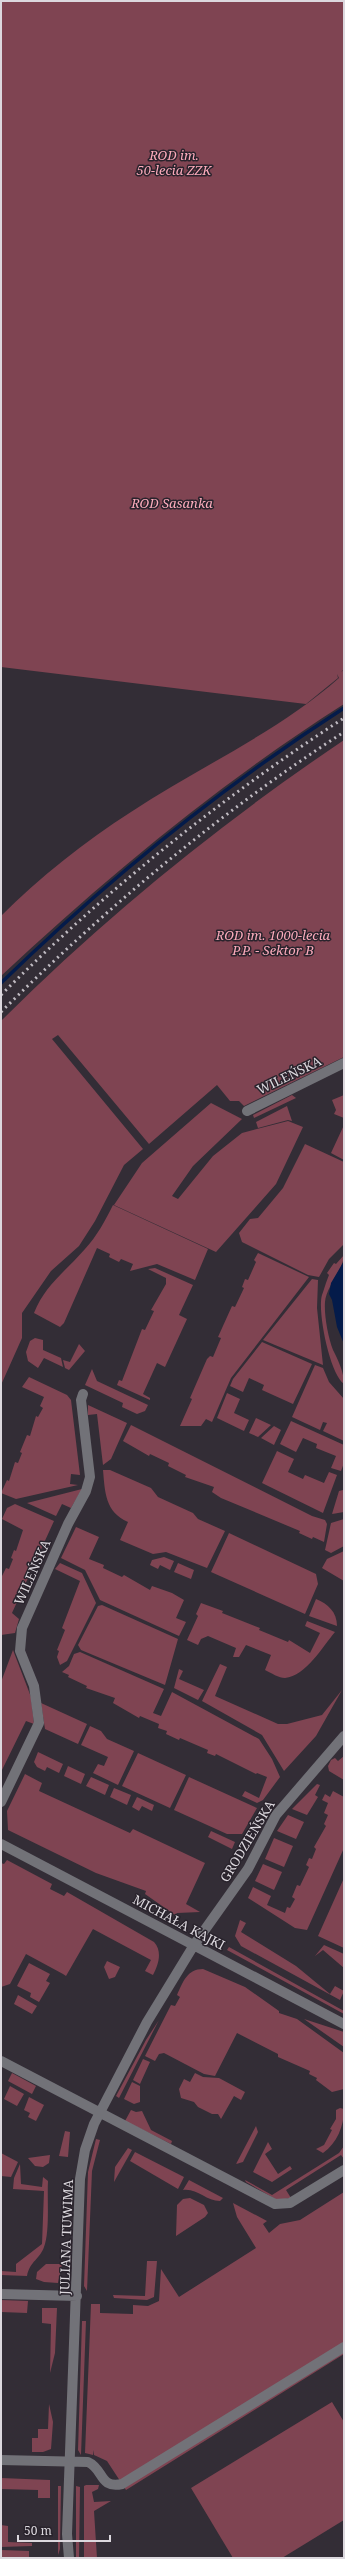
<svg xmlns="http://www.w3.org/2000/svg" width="345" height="2559" font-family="'Noto Serif',serif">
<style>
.green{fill:#7f4452}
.water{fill:#041b4a}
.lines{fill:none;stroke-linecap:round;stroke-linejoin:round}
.stream{stroke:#041b4a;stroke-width:3.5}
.minor{stroke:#727278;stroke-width:10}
.rail{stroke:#c1bcc3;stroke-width:3;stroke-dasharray:2 4;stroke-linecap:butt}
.labels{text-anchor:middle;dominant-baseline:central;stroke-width:3;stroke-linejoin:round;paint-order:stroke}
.park-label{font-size:13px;font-style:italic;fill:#fcabbc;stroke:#29232c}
.street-label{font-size:13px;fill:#dcd8de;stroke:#29232c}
</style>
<rect width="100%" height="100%" fill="#332d36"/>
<path class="green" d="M1 1H344V669L341 672 344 670V704C220 783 108 876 1 976V916C39 878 85 841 131 812 199 767 278 732 339 678L337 674 338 678 306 704 1 667Z
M344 740V1047L307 1069 344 1047V1057L244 1106 239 1101H230L217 1085 149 1144 58 1035 52 1039 143 1149 124 1165 95 1221 79 1246 51 1271 22 1313V1338L1 1385V1021C106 916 221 823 344 740Z
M292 1095 296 1098 254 1118 253 1115Z
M344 1095V1118L334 1114 336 1110 332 1100Z
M211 1103 242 1119 193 1166 172 1196 178 1199 213 1156 242 1133 288 1121 303 1127 276 1184 216 1252 114 1205 142 1163Z
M287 1106 292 1121 288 1120 258 1128 256 1122Z
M344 1125V1160L331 1153Z
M305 1144 344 1162V1244L329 1259 319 1277 308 1275 242 1242 239 1233 250 1219 258 1218 283 1188Z
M113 1205 208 1249 195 1280 157 1264 130 1271 133 1264 121 1259 119 1262 109 1257 110 1254 97 1248 64 1323 60 1327 34 1313C45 1285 66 1271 85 1249 97 1236 105 1221 113 1205Z
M258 1253 309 1277 231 1378 212 1422 206 1419 201 1426H180L192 1399 190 1398 207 1359 210 1356 213 1357 221 1338 218 1337 232 1306 235 1307 244 1288 242 1287 245 1279 248 1280 256 1262 254 1260Z
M344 1255C344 1268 326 1287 325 1302 324 1315 328 1337 333 1350 338 1360 344 1372 344 1384 330 1375 317 1311 322 1295 324 1290 326 1282 329 1275L327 1273 334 1263 336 1264Z
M155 1268 193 1285 179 1315 187 1319 165 1367 157 1363 143 1394 150 1398V1400L117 1385 119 1380 122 1381 142 1329 145 1330 154 1311 151 1310 166 1284V1278L148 1269Z
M312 1279 318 1280 317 1308 323 1365 263 1340Z
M35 1338 43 1340V1350L61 1358 63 1367 44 1358 38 1368 28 1361 26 1352 30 1341Z
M262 1342 312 1364 293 1404 262 1390 264 1385 249 1378 243 1392 230 1386 233 1379Z
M79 1344 85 1351 69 1370 65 1368 63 1360 70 1362Z
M315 1365 323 1368 329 1382 344 1399V1441L323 1431 327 1423 323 1422 320 1430 292 1417Z
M92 1369 97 1381 148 1405 145 1411 137 1414 122 1407 123 1403 85 1385Z
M29 1377 67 1395 71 1400 80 1475 71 1474 70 1484 78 1485 16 1499 1 1493 7 1480 9 1481 15 1462 18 1463 22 1453 20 1452 27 1435 30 1436 36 1416 38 1417 43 1408 40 1406 44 1397 22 1387Z
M227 1393 240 1399 234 1413 249 1420 244 1431 217 1418Z
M88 1405 127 1423 111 1459 103 1465 97 1414 88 1415Z
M256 1418 271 1425 258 1437 249 1433Z
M291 1421 344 1445V1463L341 1471 331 1468 336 1456 316 1448 317 1444 303 1438 296 1452 280 1444Z
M131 1425 312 1516 325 1520 327 1524 324 1542 313 1537 312 1539 299 1533 300 1531 221 1498 212 1492 214 1487 185 1477 186 1475 168 1466 169 1463 150 1454 149 1456 123 1441Z
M274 1426 281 1430 274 1445 261 1438Z
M277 1451 294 1459 288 1472 303 1479 305 1475 324 1483 329 1472 337 1475 323 1513 262 1483Z
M103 1470H110L151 1488 158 1497 193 1513 198 1519 225 1531 207 1568 166 1552 153 1554 120 1540 128 1522C105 1512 105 1492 103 1470Z
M82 1489 71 1508 62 1504 56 1516 27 1503Z
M343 1490 344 1512 332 1514 339 1491Z
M15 1504 54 1521 12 1613 19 1619 15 1633 1 1635V1578L6 1568 9 1569 13 1559 11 1558 14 1550 16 1551 23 1530 2 1519 7 1508Z
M344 1519V1546L331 1553 325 1550 331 1523Z
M76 1527 99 1537 89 1559 104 1565 103 1568 122 1577 124 1575 150 1590 152 1586 172 1593 184 1600 176 1618 186 1622 179 1636 100 1600 85 1570 61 1558Z
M229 1533 316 1574 318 1584 305 1614 211 1572Z
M344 1551V1581L322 1568 327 1559Z
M164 1557 174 1561 170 1570 160 1565 158 1569 150 1565 152 1560Z
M60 1563 82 1573 96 1603 67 1661 60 1665 57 1657 59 1651 57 1650 65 1630 62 1628 80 1581 55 1569Z
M178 1563 194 1570 191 1579 174 1572Z
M316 1599C328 1604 337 1612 337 1626L309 1616Z
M201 1603 223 1611 222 1613 260 1628 259 1630 288 1642 289 1640 310 1653 320 1633 305 1626 307 1621 335 1632C323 1646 306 1676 285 1678 279 1678 271 1673 265 1670L271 1655 246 1645 239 1657H233L236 1648 208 1636 201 1639 198 1645 187 1640 198 1616 196 1614Z
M102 1605 178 1639 165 1685 81 1650 78 1645 98 1606Z
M13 1650 31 1697 34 1724 26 1721 1 1772V1682Z
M80 1652 164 1689 153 1713 161 1716 172 1692 259 1739 272 1759 280 1777 263 1800 257 1803 242 1796 245 1791 259 1798 267 1777 257 1773 256 1774 216 1754 215 1756 207 1753 208 1750 180 1738 179 1740 166 1734 167 1731 158 1728 159 1724 140 1716 139 1718 113 1703 115 1698 86 1688 87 1686 68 1677 69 1675 62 1672 69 1666 74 1654Z
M220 1664 227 1667 215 1696 278 1724H287L322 1715 342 1690 316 1736 284 1771 262 1735 202 1701Z
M179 1669 183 1671 179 1679 204 1690 198 1700 174 1688Z
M41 1703 87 1724 78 1744 45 1729Z
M90 1726 101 1731 107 1739 134 1751 118 1785 93 1773 98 1764 104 1766 108 1757 81 1745Z
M38 1752 63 1764 59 1773 47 1767 45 1771 37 1767 34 1762Z
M138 1753 186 1775 170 1808 122 1786Z
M344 1756V1780L329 1771 328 1766 331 1760 335 1758 338 1761Z
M68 1766 85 1774 81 1784 64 1776Z
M25 1774 42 1783 39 1791 130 1833 133 1829 205 1863 186 1904 200 1912 177 1913 175 1915 145 1894 146 1891 96 1873 8 1830 7 1811Z
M91 1777 109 1785 105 1795 86 1786Z
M189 1777 257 1808 242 1834H227L174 1810Z
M317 1784 320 1785 315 1795 318 1797 307 1815 292 1809Z
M114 1788 131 1795 127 1805 110 1797Z
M333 1791 344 1797V1848L307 1930 295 1928 248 1898 253 1887 271 1896 267 1905 285 1913 287 1907 290 1908 295 1899 292 1897 297 1885 300 1886 309 1867 306 1865 309 1858 312 1859 316 1849 314 1847 326 1826 324 1824 328 1815 324 1813 328 1803 322 1800 325 1794 330 1797Z
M137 1797 154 1805 152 1811 142 1806 139 1811 132 1807Z
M288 1815 304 1822 296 1839 277 1831Z
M211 1831 235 1842 232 1849 208 1837Z
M274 1838 293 1846 284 1867 265 1859Z
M7 1860 52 1884 50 1889 64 1896 67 1892 154 1942C163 1952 158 1965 153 1975L145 1971 151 1960 93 1929 66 1976 63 1974 67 1966 63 1974 26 1954 10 1984 1 1987V1863L4 1864Z
M263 1864 282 1872 274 1890 255 1881Z
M344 1878V1948L318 1936Z
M240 1920 246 1923 241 1932 296 1966 330 1994 335 1986 344 1991 340 2000 241 1946 235 1936Z
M324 1945 344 1954V1968L323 1950 315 1956Z
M229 1947 344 2011V2014L227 1950Z
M107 1961 120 1967 115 1977 109 1979 104 1967Z
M29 1963 50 1974 46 1981 50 1983 39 2002 30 1997 31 1993 17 1986Z
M203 1969 245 1987 279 2011V2013L297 2019 344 2053V2089L332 2092 316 2080 317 2078 309 2074 310 2071 278 2057V2054L237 2033 215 2076 204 2074 164 2053 159 2054 155 2061 145 2056 171 2005 175 2006 180 1997 177 1995C183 1982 187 1969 203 1969Z
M18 1995 37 2006 32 2014 14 2004Z
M304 2019 344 2032V2047Z
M159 2020 119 2098 116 2096 146 2040Z
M143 2059 150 2062 140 2084 133 2080Z
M12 2073 36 2086 32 2094 8 2081Z
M195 2073 203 2077 219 2078 245 2092 241 2100 234 2096 221 2119 218 2114H212L198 2107 194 2102 181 2098 179 2089 184 2079 190 2082Z
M132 2082 140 2086V2102L134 2104 124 2099Z
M10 2086 24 2094 17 2106 4 2099Z
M29 2097 44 2105 36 2121 28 2117 30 2113 24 2110Z
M340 2108 344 2109C344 2126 337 2143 323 2153L316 2149 324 2145 332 2130 330 2129 336 2119V2110Z
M131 2110 136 2112 142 2111 151 2130 172 2141 171 2144 125 2121Z
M256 2126 258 2132 243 2162 236 2164Z
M65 2131 70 2132 68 2157 59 2156Z
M96 2139 100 2140 92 2171 87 2291 84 2286 88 2172Z
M268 2142 272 2149 265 2154 278 2174 290 2166 292 2169 272 2182 253 2172Z
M344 2146V2159L341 2155 286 2190 291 2198 277 2200 246 2182 245 2180 272 2195 339 2153Z
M128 2148 132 2150 114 2182 115 2167Z
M135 2152 184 2177 178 2189 130 2161Z
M1 2153 18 2162 11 2177 1 2176Z
M50 2155 49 2163 43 2167 35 2166 28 2158Z
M20 2164 21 2184 42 2187 43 2177 48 2181C47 2199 50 2231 44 2247 40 2259 30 2261 27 2276L1 2275V2271L16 2272V2264L42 2244 44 2191 13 2189 14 2178Z
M189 2180 223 2198 220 2201C206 2201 197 2188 183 2190Z
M344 2192V2354L126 2490 107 2461 94 2455V2450L93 2455 85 2453 91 2304H100V2313L133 2314V2305L148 2306 159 2301 161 2269 179 2297 256 2248 237 2217 233 2203 267 2221 263 2224 269 2233 280 2224 300 2220Z
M190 2198 204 2205 208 2213 205 2217 176 2236 177 2205 183 2199Z
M147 2261H157L154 2297 147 2300 114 2298 113 2295 145 2296Z
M46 2264H62L58 2283 44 2282 36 2279 37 2272Z
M1 2300 28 2301 27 2313 1 2312Z
M42 2308H57L55 2353 50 2373 51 2324 42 2323Z
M82 2321H86L81 2455 78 2450Z
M332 2402 344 2422V2520L282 2558H233L191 2488Z
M49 2404 53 2422 51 2449 43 2452H32V2438H38V2429H48Z
M1 2478 50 2480V2498H38V2490L1 2489Z
M86 2485H99L98 2489 92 2492 94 2502 111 2501 94 2511 97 2558H84V2486Z
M58 2486H61L60 2549 58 2555Z
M76 2486 80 2487 79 2558H76Z
M1 2525 8 2526V2542L32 2543V2546L1 2547Z
M1 2550 29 2551V2558L1 2557Z"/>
<path class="water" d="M344 1261V1344L337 1327 332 1300 329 1294 331 1283Z"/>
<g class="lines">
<path class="stream" d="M1 983C107 880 220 788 344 708"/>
<path class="minor" d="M247 1111 344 1063
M1 1802 39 1723 34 1686 20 1651 22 1628 68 1524 86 1491 90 1477 81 1400 83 1394
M1 1844 344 2024
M1 2061 275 2204 290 2203 344 2170
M1 2294 77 2296
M1 2460 88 2462C104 2469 99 2489 122 2484L344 2347
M69 2558 67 2534 80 2179 85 2150 94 2124 147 2022 194 1945 248 1869 276 1815 344 1736"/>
<path class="rail" d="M1 995C105 891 221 798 344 718
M1 1012C106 908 220 812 344 732"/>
</g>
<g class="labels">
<g class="park-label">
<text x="174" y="155">ROD im.<tspan x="174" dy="15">50-lecia ZZK</tspan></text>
<text x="172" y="503">ROD Sasanka</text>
<text x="273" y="935">ROD im. 1000-lecia<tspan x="273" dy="15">P.P. - Sektor B</tspan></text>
</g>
<g class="street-label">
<text transform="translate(289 1075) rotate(-26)">WILEŃSKA</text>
<text transform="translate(32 1572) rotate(-66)">WILEŃSKA</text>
<text transform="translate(247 1841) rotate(-59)">GRODZIEŃSKA</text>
<text transform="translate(179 1922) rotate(28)">MICHAŁA KAJKI</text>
<text transform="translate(66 2237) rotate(-88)">JULIANA TUWIMA</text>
</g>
</g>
<rect width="345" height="2559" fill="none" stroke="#dcd8de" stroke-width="4"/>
<path d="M18 2535v6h92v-6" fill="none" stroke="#dcd8de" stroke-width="2"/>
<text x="24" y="2535" font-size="12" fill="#dcd8de" stroke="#29232c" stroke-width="3" paint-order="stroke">50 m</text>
</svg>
